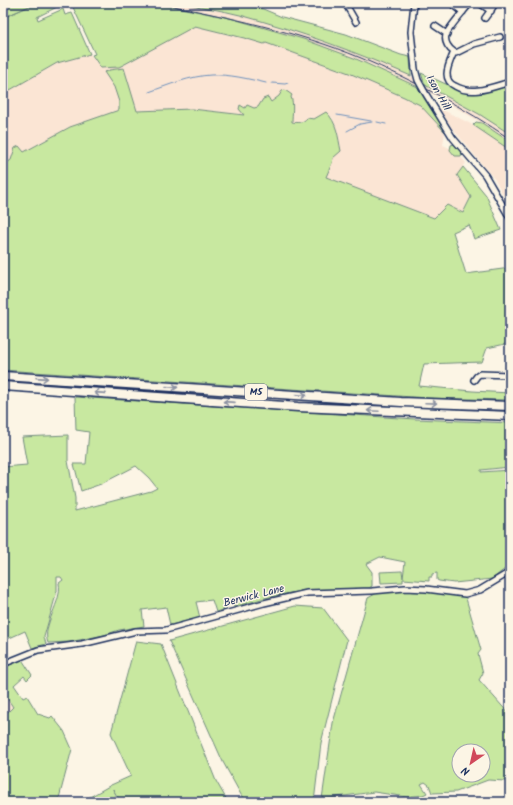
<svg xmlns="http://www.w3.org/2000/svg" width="513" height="805" font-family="Kalam,sans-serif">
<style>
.built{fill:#fbe5d4}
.green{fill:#c8e8a0;stroke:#728c7f;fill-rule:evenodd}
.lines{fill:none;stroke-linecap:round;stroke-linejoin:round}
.stream{stroke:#6c90bd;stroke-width:1}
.minor-casing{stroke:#1b2f5e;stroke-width:8}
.highway-casing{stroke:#1b2f5e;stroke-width:11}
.minor{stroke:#fcf5e5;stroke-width:5}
.highway{stroke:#fcf5e5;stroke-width:8}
.rail{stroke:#1b2f5e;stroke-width:1}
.minor-bridge-casing{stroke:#1b2f5e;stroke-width:8;stroke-linecap:butt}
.minor-bridge{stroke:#fcf5e5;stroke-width:5}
.oneway{stroke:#8c92a2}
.labels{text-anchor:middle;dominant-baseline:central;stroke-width:3;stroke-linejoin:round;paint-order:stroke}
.shield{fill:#fcf5e5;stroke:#5e6a86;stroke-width:1}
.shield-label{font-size:10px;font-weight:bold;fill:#1b2f5e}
.street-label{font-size:11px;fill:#1b2f5e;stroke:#fcf5e5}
</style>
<rect width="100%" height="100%" fill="#fcf5e5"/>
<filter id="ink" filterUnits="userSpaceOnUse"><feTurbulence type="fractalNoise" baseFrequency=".025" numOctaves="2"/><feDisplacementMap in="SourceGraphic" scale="8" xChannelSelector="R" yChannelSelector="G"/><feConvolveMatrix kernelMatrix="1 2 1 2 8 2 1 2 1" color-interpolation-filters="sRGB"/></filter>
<g filter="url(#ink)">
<path class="built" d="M156 3H180L240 15 306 35 362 54 411 76 479 114 510 134V142L482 123 429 92 354 58 230 18Z
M194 26 244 38 264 44 266 43 289 51 349 73 404 97 421 105 445 132 443 145 456 151 466 163 457 175 471 197 463 213 434 218 325 177 332 163 338 134 332 117 314 119 309 117 305 120 297 123 272 118 192 109 137 111 120 110 70 127 15 157 3 166V94L57 63 90 54 101 68 123 65Z
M439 108 479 128 510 150V208L496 181 452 128Z
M3 692 13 707 3 717Z"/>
<path class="green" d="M3 3H36L7 16 37 3H60L61 5 37 17 38 20 63 9 65 15 72 13 90 54 57 63 3 94Z
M71 3H156L230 18 303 39 354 58 418 87C425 103 438 116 445 132L420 105 404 97 349 73 266 43 264 44 244 38 195 26 123 65 119 67 101 68 92 55 95 54Z
M180 3H235L263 9 282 17 346 34 401 55 410 57 411 76C356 52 299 31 240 15 221 10 200 7 180 3Z
M124 68 137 111 192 109 244 115 239 109 240 105 245 108 247 105 254 108 258 107 263 99 268 97 271 102 279 96 282 91 285 90 292 95 291 97C294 104 292 114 292 122 297 123 303 123 307 118L314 119 326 112C337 122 338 137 341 151L333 158 332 163 326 177 434 218 447 205 463 213 471 197 457 175 463 167 486 195 501 230 474 239 469 225 453 232 466 274 510 268V343L487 348 482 362 424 364 419 386 472 391 510 393V400L428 398 3 370V166L11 160 15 148 19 146 24 152 70 127 119 110V102L114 87 104 72 109 71V70Z
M421 73 455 88 474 91 510 84V134L479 114 425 85Z
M476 122 482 123 510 142V150L473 125Z
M454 144 462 153 461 156H455L450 150 451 145Z
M75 397 415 419 510 423V467L481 470V472L510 470V565L492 579 454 583 439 581 437 580V573L432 574V577H429V581L403 579V582L381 583 380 572 402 571 403 578 405 562 380 557 366 564 372 572V586L369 588 300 591 265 598 234 607 231 603 229 604 225 609 216 612 212 600 196 602 200 618 170 625 166 607 142 610 144 626 119 630 104 635 69 642 48 643C41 625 63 602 59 583L63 580 61 577H57V591L44 637 46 644 32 648 25 631 3 641V467L27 465 22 437 68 435V461L75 498V511L151 491 157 488 149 478 136 466 101 484 81 491 74 464H86L89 432 76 430Z
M406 590 465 595 481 650 478 654 483 673 479 680 510 715V776L508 779 505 781 488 780 456 792 432 793 429 785 425 782 421 784 427 793 423 795 407 797 374 792 322 799 333 723 368 598 377 593ZM459 751H483V775H459Z
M295 606 323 608 347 640 321 743 314 802H245L223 762 169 641Z
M136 641 161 644 216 781 228 802H120L113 789 117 802H81L111 785 131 776 111 733Z
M21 658 32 675 27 680 24 676 14 685 23 698 27 696 38 714 50 718 52 716 64 731 72 749 58 802H3V717L13 707 3 692V665Z"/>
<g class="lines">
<path class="stream" d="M272 83 285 84 288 83
M149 92C169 85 190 76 211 75 229 74 249 79 266 83
M337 115 371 121
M377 122 386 124
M347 131 360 124 372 122"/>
<g class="minor-casing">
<path id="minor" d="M345 3 356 22
M414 3 411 32 415 69
M451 3 463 12
M479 3 491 11
M485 18 493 7
M435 26 447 34
M454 52C451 59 447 67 447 74 447 79 450 84 455 86 472 96 492 87 510 82
M454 52C449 49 444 42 446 35 449 27 464 11 470 3
M454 52 456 53 474 44 500 37
M424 91 453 138 485 175 510 218
M474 380 477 376 480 374 510 375
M3 664 38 650 82 644 136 631 166 630 264 603 307 593 372 591 405 588 426 589 465 594 480 590 510 572"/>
</g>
<g class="highway-casing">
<path id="highway" d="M3 376 401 402 510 406
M3 386 298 407 510 416"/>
</g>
<use href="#minor" class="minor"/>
<use href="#highway" class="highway"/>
<path class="rail" d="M159 3C227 17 296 31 361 58 413 80 463 107 510 139"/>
<g class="minor-bridge-casing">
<path id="minor-bridge" d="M415 69 418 80 424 91"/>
</g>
<use href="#minor-bridge" class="minor-bridge"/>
</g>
<defs><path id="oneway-shaft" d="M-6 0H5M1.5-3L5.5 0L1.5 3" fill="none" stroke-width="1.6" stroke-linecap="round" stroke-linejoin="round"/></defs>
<g class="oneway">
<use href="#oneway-shaft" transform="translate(42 378) rotate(4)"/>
<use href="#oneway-shaft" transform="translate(172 387) rotate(4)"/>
<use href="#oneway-shaft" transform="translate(100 393) rotate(-176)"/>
<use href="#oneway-shaft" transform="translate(301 395) rotate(4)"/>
<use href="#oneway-shaft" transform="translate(229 402) rotate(-176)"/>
<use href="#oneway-shaft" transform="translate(431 403) rotate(2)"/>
<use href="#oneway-shaft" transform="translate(373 411) rotate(-177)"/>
</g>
</g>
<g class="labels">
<rect class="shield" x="245" y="384" width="22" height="16" rx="3"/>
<g class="shield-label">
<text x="256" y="392">M5</text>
</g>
<g class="street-label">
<text transform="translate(438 93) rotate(61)">Ison Hill</text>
<text transform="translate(254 596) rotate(-14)">Berwick Lane</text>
</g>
</g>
<rect width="513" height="805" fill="none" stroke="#fcf5e5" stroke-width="16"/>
<rect x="8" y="8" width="497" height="789" fill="none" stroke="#1b2f5e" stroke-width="1.5" filter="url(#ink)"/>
<g transform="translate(471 763) rotate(214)"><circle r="19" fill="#fcf5e5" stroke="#a2a6af"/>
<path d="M0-3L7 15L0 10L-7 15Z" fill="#d1495b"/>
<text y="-6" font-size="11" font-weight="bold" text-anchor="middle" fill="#1b2f5e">N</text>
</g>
</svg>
